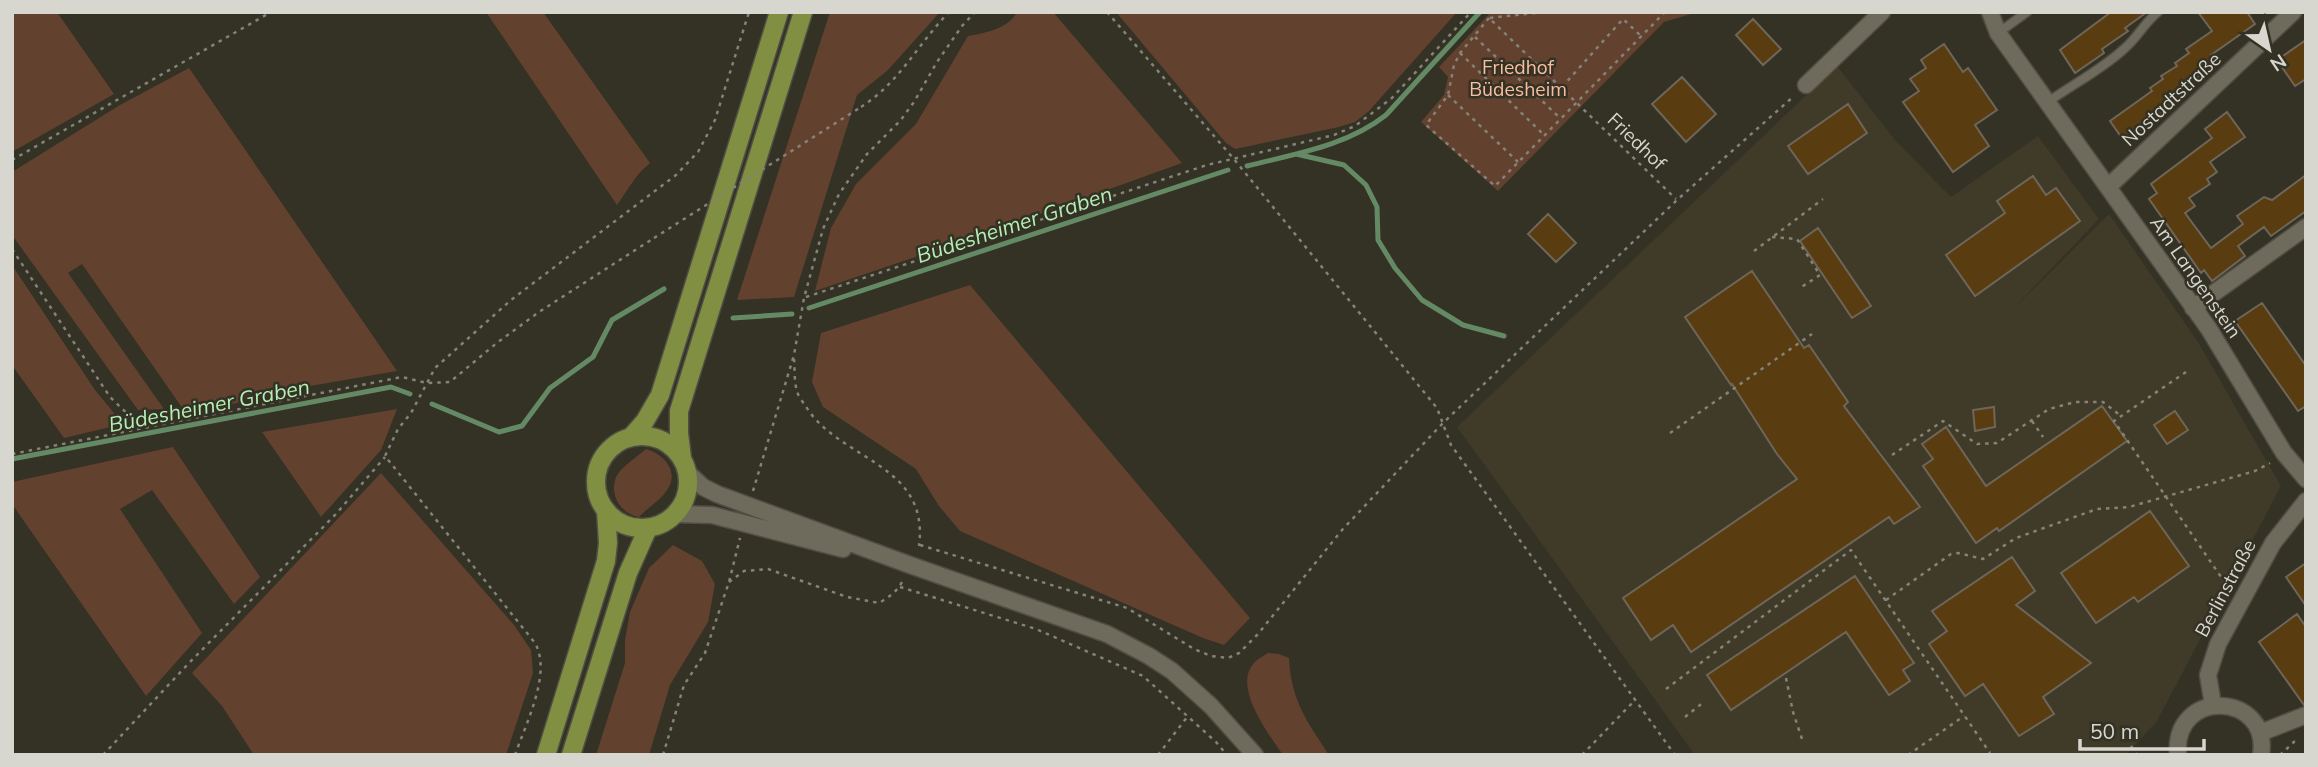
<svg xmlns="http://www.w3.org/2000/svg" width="2318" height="767" font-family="Mulish,sans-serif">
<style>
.built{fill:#3f3b28}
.green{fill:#63412f}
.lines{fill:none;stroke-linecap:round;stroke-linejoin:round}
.stream{stroke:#648a65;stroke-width:5}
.building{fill:#593c10;stroke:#6f665a;stroke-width:2}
.service-casing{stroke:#504e44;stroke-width:11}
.minor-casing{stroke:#504e44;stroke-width:19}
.primary-casing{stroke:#504e44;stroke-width:21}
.path{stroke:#858379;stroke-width:2.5;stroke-dasharray:3.5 5;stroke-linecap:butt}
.service{stroke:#6e6b5d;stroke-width:8}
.minor{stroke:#6e6b5d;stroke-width:16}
.primary{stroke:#818f43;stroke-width:18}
.path-bridge{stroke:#858379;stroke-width:2.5;stroke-dasharray:3.5 5;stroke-linecap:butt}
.labels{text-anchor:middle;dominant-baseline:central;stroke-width:5;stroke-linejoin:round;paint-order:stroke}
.park-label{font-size:19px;fill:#f9be9e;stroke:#343125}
.street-label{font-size:19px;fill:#d8d7cf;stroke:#343125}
.water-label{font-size:21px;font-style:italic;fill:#b4f0b5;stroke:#343125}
</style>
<rect width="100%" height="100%" fill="#343125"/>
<path class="built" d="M1837 66 1896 141 1951 197 2038 136 2099 219 2011 311 2109 214 2198 342 2281 486 2157 721 2126 755H1695L1457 427Z"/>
<path class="green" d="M12 12H57L114 94 12 152Z
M486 12H543L650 163C635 175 628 190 617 205Z
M830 12H940L888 70 857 95 794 297 737 300Z
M1017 12H1053L1182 163 1010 225 815 291 831 228 856 184 916 124 968 36C985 33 1008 29 1017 12Z
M1116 12H1457L1369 111 1355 122 1339 127 1235 149 1226 143Z
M1491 12H1698L1664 22 1498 191 1421 122 1444 95 1448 77 1439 67Z
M189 68 397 371 310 386 223 406 183 409 82 264 68 273 164 409 138 410 12 235V172L120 105Z
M12 265 95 390 123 424 64 438 12 365Z
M970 285 1250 618 1224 645 1203 638 960 531 939 506 916 469 823 407 812 382 821 333Z
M397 409 381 450 321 517 262 432Z
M173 447 260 577 234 604 152 490 120 509 202 633 146 696 12 504V482Z
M646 449C664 454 680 472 667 490 660 501 647 508 639 517 621 514 609 495 616 477 621 467 637 457 646 449Z
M381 473 514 625 531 650 533 673 506 755H254L222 706 192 673Z
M673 545 702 561 715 584 708 622 670 685 649 755H596L625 663V640L630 612 649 568Z
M1268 653 1279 654 1289 658C1291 701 1307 721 1329 755H1283C1269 734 1232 687 1254 663 1257 659 1264 656 1268 653Z"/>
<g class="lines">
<path class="stream" d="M1296 154 1344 165 1366 185 1377 207 1378 240 1395 268 1422 300 1463 325 1504 336
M1247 166C1294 154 1347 146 1386 115L1480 12
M809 308 1228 170
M733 318 792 314
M432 404 499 432 522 426 550 388 593 357 612 320 664 289
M12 459 391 387 410 394"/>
</g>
<path class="building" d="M2111 12H2147L2125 28 2128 31 2102 49 2104 53 2075 73 2060 50Z
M2198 12H2247L2255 24 2211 55 2215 60 2200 70 2203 73 2189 83 2191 86 2175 96 2178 101 2124 141 2110 121 2152 91 2150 88 2163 79 2161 76 2177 66 2175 63 2189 53 2186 49 2212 31Z
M1753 19 1781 49 1763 65 1736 35Z
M2306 40V79L2295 86 2277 60Z
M1944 44 1963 72 1968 68 1997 110 1975 125 1989 146 1953 172 1903 102 1919 91 1910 79 1926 68 1921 60Z
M1682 77 1716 114 1686 142 1652 104Z
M1848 104 1867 133 1808 174 1788 146Z
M2227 112 2245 137 2210 162 2217 172 2207 179 2210 184 2189 198 2195 206 2185 213 2211 248 2243 224 2237 216 2264 197 2272 200 2306 175V211L2271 236 2264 227 2238 246 2245 256 2212 281 2204 270 2201 273 2149 199 2157 193 2151 184 2212 138 2205 129Z
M2033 176 2046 195 2056 188 2080 221 1975 296 1946 255 2005 213 1997 201Z
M1548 214 1576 243 1556 262 1528 234Z
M1818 228 1871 306 1852 318 1800 241Z
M1752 271 1804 348 1809 345 1848 402 1844 406 1920 507 1894 524 1889 517 1691 652 1673 625 1651 640 1623 598 1797 479 1777 454 1732 384 1731 385 1685 317Z
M2262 303 2306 366V406L2298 411 2235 321Z
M2102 406 2127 441 1999 531 1997 528 1976 543 1923 466 1933 459 1922 444 1946 427 1986 486Z
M1994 407 1995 427 1975 431 1973 410Z
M2175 411 2188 430 2167 444 2154 425Z
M2150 511 2189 566 2138 602 2134 597 2096 623 2061 573Z
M2012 557 2035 591 2016 605 2091 663 2043 697 2054 714 2019 736 1983 684 1965 696 1929 644 1947 631 1932 611Z
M2306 563V606L2286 577Z
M1855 576 1914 663 1903 670 1910 681 1889 695 1846 632 1731 710 1707 675Z
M2297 614 2306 627V705H2304L2259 642Z"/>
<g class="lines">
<g class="service-casing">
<path id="service" d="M1998 33 2027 12
M2048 102C2073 84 2103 69 2125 48 2138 37 2144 23 2158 12"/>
</g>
<g class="minor-casing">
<path id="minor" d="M1990 12 1998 33 2209 329 2284 453 2306 479
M1806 85 1882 12
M2108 187 2293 12
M2193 308 2306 227
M688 473 703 487 717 494 910 565 1107 634 1149 656 1172 671 1211 706 1255 755
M675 514 712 515 843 549
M2213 705 2208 675 2218 644 2273 543 2306 501
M2260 733 2306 715
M2178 755C2172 687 2271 692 2261 755"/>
</g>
<g class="primary-casing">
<path id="primary" d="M596 482a46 46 0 1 1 92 0a46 46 0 1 1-92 0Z
M632 436 645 421 660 395 779 12
M682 458 679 433V411L803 12
M546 755 606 561 608 543 606 511
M571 755 628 573 648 528"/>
</g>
<path class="path" d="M1107 12 1233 158 1437 408 1451 445 1675 755
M1544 12 1489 18 1676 199
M1489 18 1460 53 1454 65 1448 95 1426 125 1495 186 1665 12
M1475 37 1561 119
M1460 53 1545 136
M1562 87 1623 19 1641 36
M1448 95 1518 162
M861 107C899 83 918 44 949 12
M12 160 271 12
M1772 237 1797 239 1820 275 1800 288
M12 249 110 397 141 427
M1754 251 1823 199
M806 297 1207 165 1334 135 1355 126 1392 98 1471 12
M794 359C795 369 794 382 797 391 798 396 802 401 805 405 838 461 930 462 919 546
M2186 372 2114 421 2230 590
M2032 421 2043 437
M1670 433 1812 334
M12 454 402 377 427 383 450 382 498 342 539 312 654 238
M1892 455 1943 421 1977 444 1997 443 2049 409 2075 402H2103L2121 416
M753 491 794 355 804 298 823 229 839 194 867 154 900 121 914 102 937 62 962 26 975 12
M920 545 1127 608 1194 649 1211 656 1228 658 1239 653 1258 634 1342 530 1443 423 1677 200 1794 96
M729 582 744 571 768 569 847 597 879 603C889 597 898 591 903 580
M900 587 1036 629 1143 676 1216 742 1227 755
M1886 600 1951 554 1958 553 1983 559 2016 538 2097 509 2129 507 2255 471 2270 463
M1786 678 1793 712 1802 739
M1666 689 1851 550 1990 753
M1685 717 1705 701
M2131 746 2137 755
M103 755 189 663 336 514 385 457
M515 755C526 723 552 673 535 643L385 456 398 429 411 413 435 368 511 300 676 175 698 152 715 120 749 12
M663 755 684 685 705 653 729 582 740 538
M1158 755 1188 716
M1582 755 1636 699
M1908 755 1964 716
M2280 755 2294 742 2292 737"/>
<use href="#service" class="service"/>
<use href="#minor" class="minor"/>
<use href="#primary" class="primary"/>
<path class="path-bridge" d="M654 238 861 107"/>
</g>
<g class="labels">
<g class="park-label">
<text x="1518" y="67">Friedhof<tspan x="1518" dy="22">Büdesheim</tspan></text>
</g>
<g class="street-label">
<text transform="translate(2171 99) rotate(-43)">Nostadtstraße</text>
<text transform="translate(1637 141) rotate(44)">Friedhof</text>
<text transform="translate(2196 277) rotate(55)">Am Langenstein</text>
<text transform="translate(2225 588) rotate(-62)">Berlinstraße</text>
</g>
<g class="water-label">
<text transform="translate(1014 224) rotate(-18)">Büdesheimer Graben</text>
<text transform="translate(209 405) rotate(-11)">Büdesheimer Graben</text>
</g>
</g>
<rect width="2318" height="767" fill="none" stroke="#d8d7cf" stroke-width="28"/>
<g transform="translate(2269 49) rotate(146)" stroke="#343125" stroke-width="5" paint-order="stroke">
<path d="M0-5L12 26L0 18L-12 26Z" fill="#d8d7cf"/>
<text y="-10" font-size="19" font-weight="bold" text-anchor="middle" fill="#d8d7cf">N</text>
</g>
<path d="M2080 739v10h124v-10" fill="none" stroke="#d8d7cf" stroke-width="3.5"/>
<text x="2090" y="739" font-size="21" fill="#d8d7cf" stroke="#343125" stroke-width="5" paint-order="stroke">50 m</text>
</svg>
